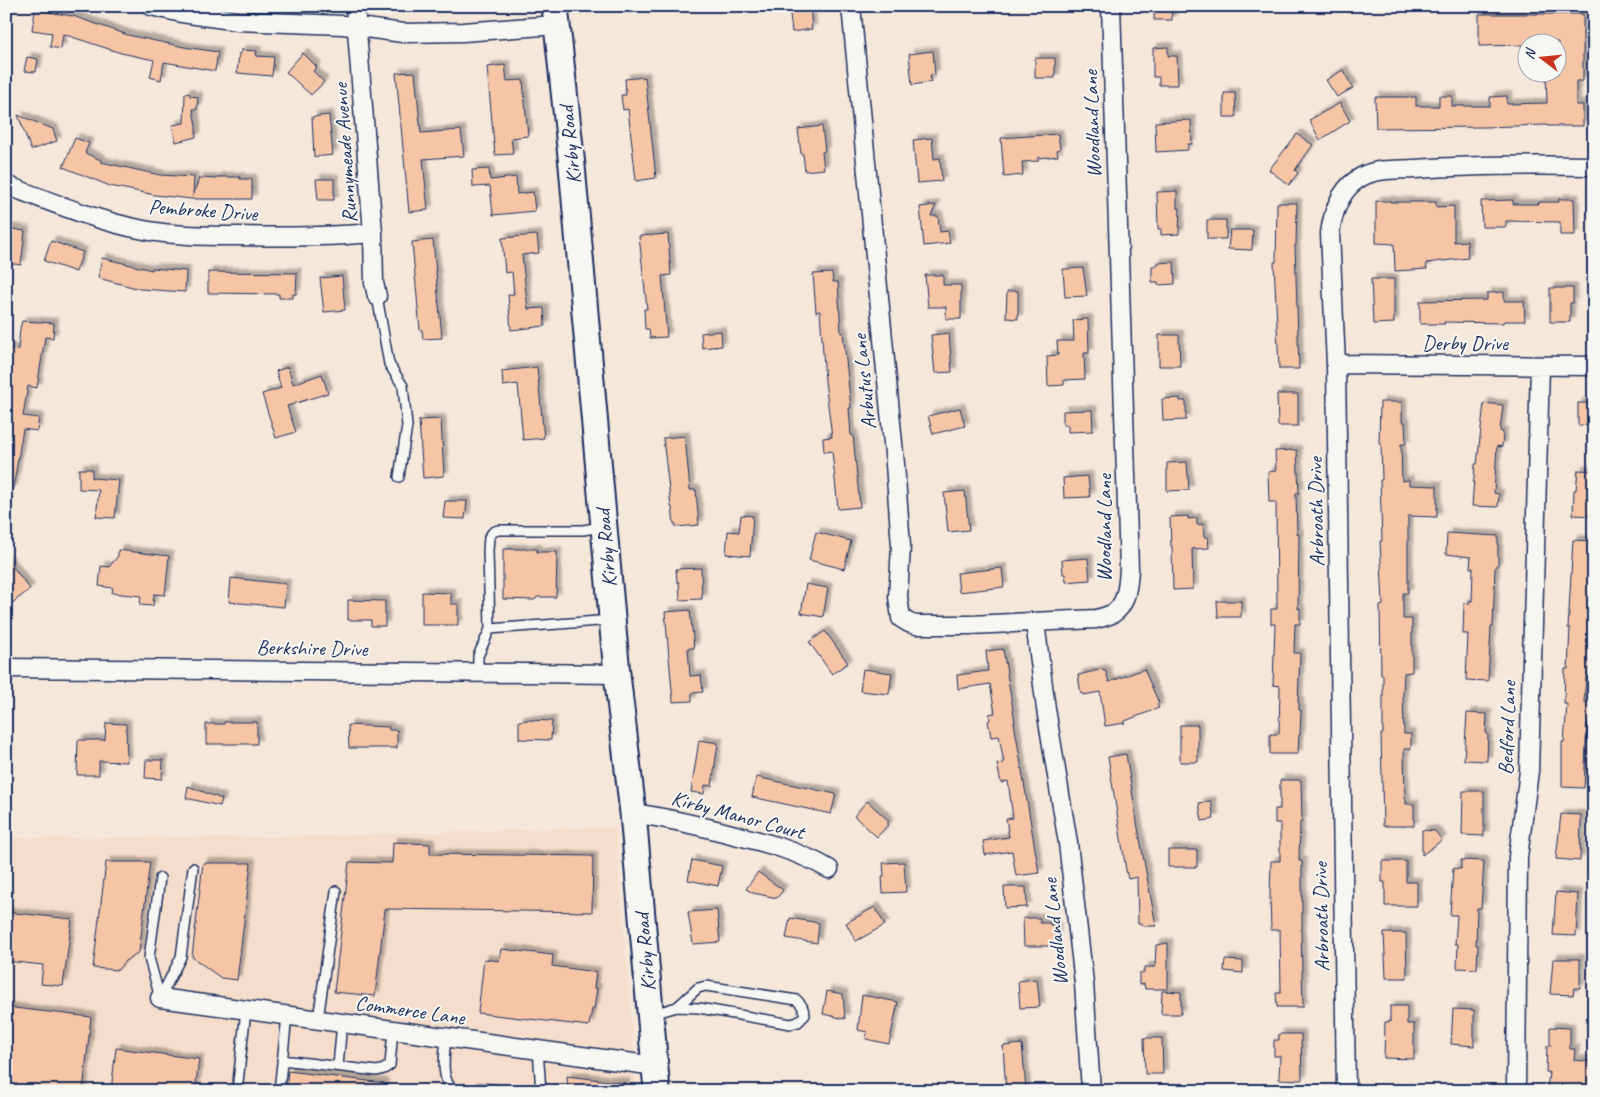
<svg xmlns="http://www.w3.org/2000/svg" width="1600" height="1097" font-family="Caveat,sans-serif">
<style>
.built{fill:#f6ddcb}
.building{fill:#f6c5a6;stroke:#1b2f5e;filter:url(#shadow)}
.lines{fill:none;stroke-linecap:round;stroke-linejoin:round}
.service-casing{stroke:#1b2f5e;stroke-width:12}
.minor-casing{stroke:#1b2f5e;stroke-width:21}
.secondary-casing{stroke:#1b2f5e;stroke-width:29}
.service{stroke:#f6f6f2;stroke-width:9}
.minor{stroke:#f6f6f2;stroke-width:18}
.secondary{stroke:#f6f6f2;stroke-width:25}
.labels{text-anchor:middle;dominant-baseline:central;stroke-width:4;stroke-linejoin:round;paint-order:stroke}
.street-label{font-size:21px;fill:#1b2f5e;stroke:#f6f6f2}
</style>
<defs>
<filter id="shadow"><feDropShadow dx="4.5" dy="-4.5" stdDeviation="1" flood-color="#0004"/></filter>
</defs>
<rect width="100%" height="100%" fill="#f6e7db"/>
<filter id="ink" filterUnits="userSpaceOnUse"><feTurbulence type="fractalNoise" baseFrequency=".02" numOctaves="2"/><feDisplacementMap in="SourceGraphic" scale="10" xChannelSelector="R" yChannelSelector="G"/><feConvolveMatrix kernelMatrix="1 2 1 2 8 2 1 2 1" color-interpolation-filters="sRGB"/></filter>
<g filter="url(#ink)">
<path class="built" d="M615 827 637 1091H6V838L270 837Z"/>
<path class="building" d="M789 6H810L812 29 792 32Z
M1154 6H1171L1172 20H1154Z
M35 10 73 16 128 35 184 47 218 52 215 71 164 62 161 80 150 77 154 60 121 53 63 34 61 49 50 47 52 33 32 30Z
M1479 14H1583V81H1576V105H1583V126H1547V125L1484 127 1376 128 1375 97H1416V106H1439V96H1452V106H1490V97L1507 96V104L1547 103 1546 74H1558V42H1528V45L1479 46Z
M1168 47V56H1177L1178 85H1159V77H1153V48Z
M241 50 257 51 256 56 274 57 272 76 237 73 239 53 241 54Z
M933 51 935 74 930 75 931 82 912 85 909 54Z
M303 53 317 67 313 71 324 82 311 95 286 72Z
M27 57 38 59 36 72 24 71Z
M1035 58H1055V78H1035Z
M505 65 507 81 523 80 528 136 511 138 513 154 495 155 487 67Z
M1343 70 1353 88 1337 97 1326 80Z
M415 72 421 133 461 130 464 156 423 159 428 210 409 212 396 73Z
M645 77 656 178 636 181 628 109 623 110 621 95H626L625 79Z
M189 93 190 96 198 97 197 109H193L196 126V137L176 142 172 125 184 123 185 94Z
M1224 93H1235L1236 117H1224Z
M1340 103 1350 121 1320 140 1309 120Z
M18 115 53 129 57 141 31 150Z
M329 115 333 155 314 157 312 117Z
M1191 120 1192 144H1188V150L1156 152 1155 122Z
M822 126 825 151 822 152 824 169 805 171 803 154H801L798 129Z
M1058 134 1060 149 1057 150 1058 156 1038 158V161L1022 162 1023 175 1004 177 1001 138Z
M1297 134 1313 145 1295 170 1298 173 1289 185 1269 170Z
M75 138 89 143 85 153 101 160V162L160 175 194 177 193 196 199 178 217 179V177H240V179H252V199H192L155 195 110 186 63 167Z
M932 138 934 159 940 158 942 181 917 183 913 140Z
M489 169 490 180 516 177 517 194 533 192 535 211 493 215 490 186 473 187 472 170Z
M316 179H334V200H318Z
M1177 191V208H1180L1179 234 1161 235V229H1158L1157 192Z
M1559 199H1574L1575 235H1560V222L1506 221V227H1482L1481 201 1513 200V204H1539V202H1559Z
M1376 201H1391L1390 202H1436V207L1454 206V242L1467 241 1468 258 1426 263 1427 269 1395 271 1394 244 1376 243Z
M1277 203H1297L1296 245H1295L1299 369H1279L1274 262H1276Z
M936 205 931 216H938L940 232 948 231 950 243 924 246 920 207Z
M1207 220H1226V239H1207Z
M6 228 25 231 21 265 6 263Z
M1230 230H1253L1252 250 1228 249Z
M668 234 671 275 662 276 667 337 650 338 649 329H645L644 309H647L639 236Z
M537 235 539 253 522 255 526 293 528 309 544 308 545 326 511 330 508 295 514 294 512 272 505 273 502 238Z
M433 240 442 338 423 339 422 330H420L412 242Z
M51 241 83 252 76 272 44 261Z
M102 258 152 270V268L186 271 185 292 140 289 98 278Z
M1174 262 1175 284 1158 285V282H1152V266H1157V263Z
M1083 268 1087 296 1065 297 1063 269Z
M208 272 297 273 296 294H293V298H279V294L208 293Z
M832 273 833 282H838L841 333 843 332 851 408H849L851 435H853L860 507 838 509 832 451 824 452 823 438 832 437 825 381 820 311 816 312 813 274Z
M925 275H943V285H961V319H946V307H928Z
M342 276 345 310 324 312 320 278Z
M1371 279H1394V323L1373 324Z
M1550 288H1573V303H1570V322H1550Z
M1007 291H1018V319L1006 318Z
M1504 292V301H1524L1525 321H1504L1503 323 1444 322 1445 324H1420V301L1487 300V293Z
M1088 319 1089 353H1084L1085 379 1064 380V385L1048 386 1047 356 1058 355 1057 341H1074L1073 320Z
M22 321 54 323 53 338 45 337 37 388 28 386 23 416 39 418 37 431 23 429 13 489H6V390L9 376H6V348L18 350 20 329Z
M721 331 722 346 702 348 701 333Z
M949 333 952 372 935 373 931 335Z
M1159 335H1179L1180 366H1159Z
M288 367 293 384 322 374 328 393 287 406 296 432 276 438 262 394 281 388 276 371Z
M537 367 544 438 523 440 518 384 503 386 502 371Z
M1277 394H1298V426H1278Z
M1180 398V401H1186V420L1163 421 1162 399Z
M1380 402H1402V422H1405L1406 444H1401L1402 481 1409 480V485L1437 486V517L1408 516V593H1403V619H1412V672L1404 673 1403 693 1404 734H1411V749H1404L1405 799H1406V804H1414V826H1383L1381 734H1383V675H1381L1380 606 1383 605 1380 541H1382L1380 480H1382L1381 444H1379Z
M1484 403 1503 405 1500 431 1503 432 1502 447 1497 446 1494 493 1499 494 1498 507 1472 506 1475 464H1477Z
M1578 403H1594V426L1578 425Z
M960 408 965 426 933 434 928 416Z
M1092 410 1093 431 1068 432V425H1063V411Z
M441 419 444 476 423 478 419 420Z
M685 436 690 490H696L699 525 676 527V524H674L672 507H671L663 438Z
M1297 450 1299 493H1296L1297 534H1299L1298 609 1300 608V624H1295L1294 653H1300L1298 702H1299V710H1301L1300 735H1299L1298 754H1270V734H1279L1280 686 1273 685 1275 624H1271V609H1277L1276 502H1269L1268 472 1276 471 1275 451Z
M1187 462 1189 490 1167 491V463Z
M79 469H92V478L119 480 115 518 96 517 99 490 79 489Z
M1578 470 1594 471V516L1573 515 1574 490H1576Z
M1088 476 1090 497 1064 498 1063 478Z
M965 491 969 530 948 532 944 493Z
M445 501H467L465 519 443 518Z
M741 515 753 516 750 556 726 554 728 531 739 532Z
M1188 516V519L1197 518V525L1203 524 1204 537H1208L1209 548 1192 549 1193 589 1173 590 1172 546H1171L1170 517Z
M816 532 851 541 844 569 809 560Z
M1447 533 1498 536V564L1495 568 1493 627H1491L1488 681 1466 680 1468 634H1463L1464 603 1469 604V601H1472L1473 568H1470L1471 557 1446 554Z
M1573 540 1594 541 1589 677H1586L1584 702H1594V706L1593 725 1587 724 1584 788 1562 787V742H1564L1567 704H1564L1565 669H1568L1570 628H1568Z
M503 549H537V552H557L556 597H537L536 599 533 600 503 599Z
M118 550 169 556 165 595 154 594 153 606 140 605 141 596 112 593 113 588 99 586 101 566 109 567 118 556Z
M6 558 30 589 6 608Z
M1088 558 1090 580 1066 582 1065 574H1063L1062 560Z
M701 568 702 599 680 600 679 582H677L676 569Z
M1002 568 1004 587 959 592 957 573Z
M231 578 286 584 284 607 229 602Z
M806 584 828 588 823 617 801 613Z
M422 592 451 593V604H458V625H422Z
M348 600 385 601V626H371V620H348Z
M1217 601H1241V617H1218Z
M690 610 694 648H688L690 676 701 675 703 692 692 693V701L673 702 665 612Z
M825 631 848 663 832 674 809 642Z
M1003 649 1015 722H1014L1039 873 1016 876 1012 851 985 855 983 841 1009 837 1006 819 1013 818 1008 781 1001 783 997 764 1004 763 999 736 991 737 988 721 990 720 989 714 995 713 990 684 958 689 957 675 988 671 986 651Z
M863 669 892 673 889 694 860 691Z
M1103 669V671H1106L1109 682 1144 669 1159 703 1157 704 1159 708 1125 721V723L1105 726 1100 692 1083 695V693L1081 694 1078 675Z
M1467 713 1487 714 1486 733 1488 734 1487 761 1464 760Z
M527 720 552 721 551 740 519 739V721Z
M224 722H257V744H206V724H224Z
M106 723 126 724 127 762 99 761V775H77L78 740H105Z
M348 725 389 727V730H397V748H349Z
M1180 725H1198V762H1180Z
M699 740 718 743 712 786 705 785 704 794 691 792Z
M1126 754 1138 828 1156 926H1143V924H1138L1137 877 1128 879 1126 870 1108 757Z
M146 760H163L162 779 145 778Z
M756 777 836 794 831 814 752 797Z
M1280 780H1301L1302 822H1300L1299 861H1302V929H1301L1303 1007H1277L1276 993H1281L1280 930H1271L1270 896 1271 861H1280V823H1275V809H1280Z
M188 786 222 799 220 806 186 798Z
M1463 791H1484V836L1462 835Z
M867 801 888 820V825L877 837 854 816Z
M1211 801 1214 819 1202 821 1199 803Z
M1561 814 1581 815 1580 861 1556 859Z
M1422 830 1435 831 1442 840 1422 855Z
M393 842 430 844V854L593 856 592 912 385 909 375 996 334 992 349 862 392 863Z
M1168 850H1197V867H1168Z
M692 860 722 866 718 886 688 880Z
M1461 860 1484 861 1481 908H1477L1476 945H1478L1477 969 1457 968 1458 944H1455L1457 915H1450L1453 868 1461 869Z
M1382 861H1406V882H1417V906H1385V882H1382Z
M106 862H150L139 952 125 961 118 970 93 968Z
M904 862 906 892 883 893 882 876H884L883 863Z
M203 863H251L237 980 221 978 192 957Z
M758 872 783 890 777 898 753 893 746 889Z
M1004 887H1026L1027 907 1005 908Z
M1556 892 1578 894 1576 936 1553 935Z
M875 907 885 925 856 941 846 923Z
M717 910 720 942 693 944 688 912Z
M6 912 72 919 63 986 41 984 43 965 6 961Z
M790 918 819 923 817 943 786 938Z
M1023 918H1040V923H1050V925H1056V943H1051V946H1024Z
M1384 933H1406L1407 978H1386Z
M1168 943V989H1145L1144 984 1139 985V973H1144V967H1155L1156 945Z
M501 949 553 955 552 966 596 972 594 988H597L594 1009H592L589 1026 478 1013 484 959 499 961Z
M1553 959H1580V988H1574L1573 995 1550 994Z
M1225 960 1243 961V973L1224 971Z
M1037 979 1040 1007 1020 1008 1018 981Z
M827 991 843 994 845 1019 823 1014Z
M1162 991 1181 992V1014H1161Z
M862 995 898 1002 889 1044 866 1039 867 1032 858 1030Z
M1390 1006H1407V1024H1414V1059L1384 1058 1385 1022H1390Z
M6 1007 91 1017 83 1091H30L6 1088Z
M1453 1009 1474 1010V1046L1451 1044Z
M1550 1027 1570 1028V1049H1575L1574 1060 1594 1062 1593 1091H1547L1549 1072H1546L1547 1046H1550Z
M1279 1034H1301L1302 1080 1279 1079 1280 1056H1274V1040H1279Z
M1144 1038H1162L1163 1074H1145Z
M1022 1044 1026 1089 1006 1091 1003 1046Z
M116 1048 199 1059 195 1091H111Z
M288 1071 384 1083V1091H286Z
M567 1076 625 1083V1091H568Z"/>
<g class="lines">
<g class="service-casing">
<path id="service" d="M377 296 389 364 403 386 407 426 399 477
M490 629 612 620
M478 673V656L490 629 488 551 489 537 493 532 498 530H583L601 527
M160 998 181 957 193 868
M160 998 149 958 160 878
M653 1014 677 1007 699 1008 791 1024 798 1022 805 1015 802 1006 797 1000 706 986 698 988 677 1007
M318 1020 336 891
M446 1037C445 1054 439 1081 455 1091
M538 1050 541 1091
M282 1060 377 1071 384 1069 390 1065 393 1030
M338 1066 342 1023
M237 1091 246 1010
M279 1091 287 1016
M474 1091 479 1088 511 1091"/>
</g>
<g class="minor-casing">
<path id="minor" d="M151 6 182 13 238 21 343 25 403 33 463 32 557 25
M355 6 373 233 374 283 377 296
M851 6 895 464 901 546 898 597 901 618 909 623 916 625H970L1096 619C1101 618 1107 616 1112 614 1127 606 1128 584 1129 569L1111 6
M6 185C51 202 97 221 144 230 176 236 208 236 239 236 284 237 329 237 373 233
M1336 364 1594 366
M1035 622 1046 709 1068 843 1084 983 1091 1091
M6 668 617 674
M633 813C667 818 701 826 735 835 768 843 800 852 829 869
M160 998 655 1066
M1346 1091 1336 364 1330 233C1333 211 1341 187 1363 176 1378 168 1398 170 1415 169 1474 165 1534 165 1594 166
M1516 1091 1518 857 1529 771 1540 366"/>
</g>
<g class="secondary-casing">
<path id="secondary" d="M555 6 572 166 617 674 633 813 657 1091"/>
</g>
<use href="#service" class="service"/>
<use href="#minor" class="minor"/>
<use href="#secondary" class="secondary"/>
</g>
</g>
<g class="labels">
<g class="street-label">
<text transform="translate(1092 124) rotate(-92)">Woodland Lane</text>
<text transform="translate(570 145) rotate(-96)">Kirby Road</text>
<text transform="translate(345 153) rotate(-94)">Runnymeade Avenue</text>
<text transform="translate(203 210) rotate(4)">Pembroke Drive</text>
<text x="1465" y="343">Derby Drive</text>
<text transform="translate(864 382) rotate(-96)">Arbutus Lane</text>
<text transform="translate(1316 512) rotate(-91)">Arbroath Drive</text>
<text transform="translate(1104 528) rotate(-90)">Woodland Lane</text>
<text transform="translate(606 548) rotate(-95)">Kirby Road</text>
<text transform="translate(312 648) rotate(1)">Berkshire Drive</text>
<text transform="translate(1507 728) rotate(-88)">Bedford Lane</text>
<text transform="translate(738 815) rotate(15)">Kirby Manor Court</text>
<text transform="translate(1321 917) rotate(-91)">Arbroath Drive</text>
<text transform="translate(1055 932) rotate(-96)">Woodland Lane</text>
<text transform="translate(645 952) rotate(-95)">Kirby Road</text>
<text transform="translate(410 1010) rotate(8)">Commerce Lane</text>
</g>
</g>
<rect width="1600" height="1097" fill="none" stroke="#f6f6f2" stroke-width="25"/>
<rect x="12" y="12" width="1575" height="1072" fill="none" stroke="#1b2f5e" stroke-width="2" filter="url(#ink)"/>
<g transform="translate(1542 58) rotate(286)"><circle r="24" fill="#f6f6f2" stroke="#9ea6b7"/>
<path d="M0-4L9 19L0 12L-9 19Z" fill="#c8321e"/>
<text y="-8" font-size="14" font-weight="bold" text-anchor="middle" fill="#1b2f5e">N</text>
</g>
</svg>
